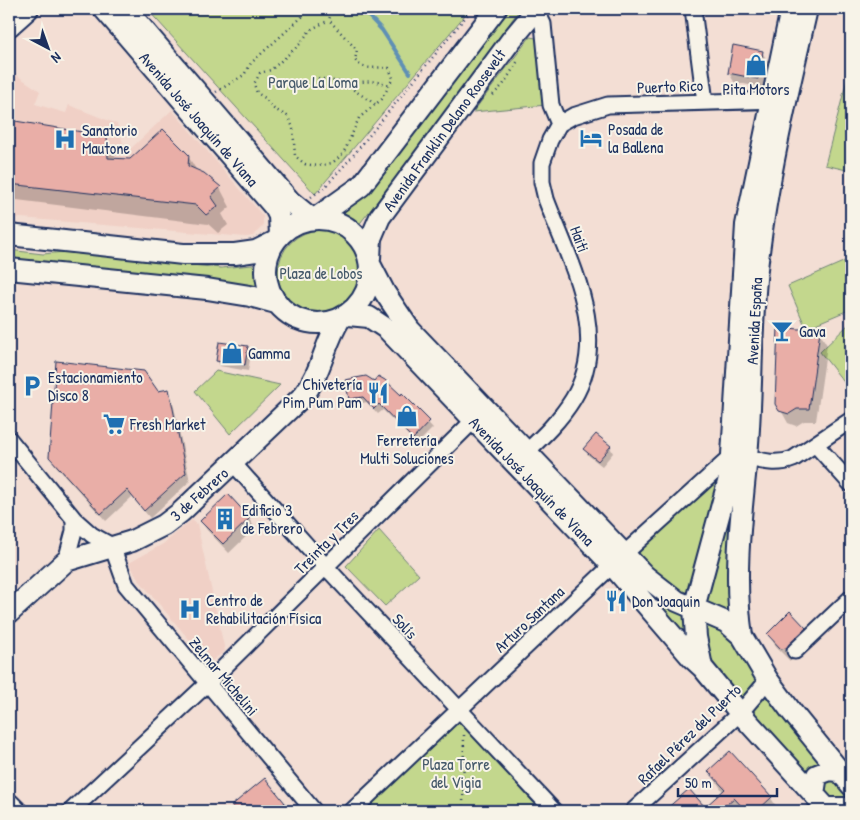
<svg xmlns="http://www.w3.org/2000/svg" width="860" height="820" font-family="'Patrick Hand',sans-serif">
<style>
.built{fill:#f0d0c6}
.green{fill:#c3d78d;stroke:#6f8376}
.shadow{fill:#0003}
.lines{fill:none;stroke-linecap:round;stroke-linejoin:round}
.stream{stroke:#5f90b5;stroke-width:4}
.building{fill:#e9aea7;stroke:#1b2f5e}
.street-casing{stroke:#1b2f5e;stroke-width:19}
.secondary-casing{stroke:#1b2f5e;stroke-width:24}
.path{stroke:#1b2f5e;stroke-width:2.5;stroke-dasharray:1 4;stroke-linecap:butt}
.street{stroke:#f7f3e8;stroke-width:15}
.secondary{stroke:#f7f3e8;stroke-width:20}
.labels{text-anchor:middle;dominant-baseline:central;stroke-width:4;stroke-linejoin:round;paint-order:stroke}
.park-label{font-size:16px;fill:#45596a;stroke:#f7f3e8}
.street-label{font-size:16px;fill:#1b2f5e;stroke:#f7f3e8}
.poi-label{font-size:16px;fill:#1b2f5e;stroke:#f7f3e8;text-anchor:start}
</style>
<rect width="100%" height="100%" fill="#f3ded4"/>
<filter id="ink" filterUnits="userSpaceOnUse"><feTurbulence type="fractalNoise" baseFrequency=".02" numOctaves="2"/><feDisplacementMap in="SourceGraphic" scale="10" xChannelSelector="R" yChannelSelector="G"/><feConvolveMatrix kernelMatrix="1 2 1 2 8 2 1 2 1" color-interpolation-filters="sRGB"/></filter>
<g filter="url(#ink)">
<path class="built" d="M9 70 40 91 35 104 66 113 69 105 117 124 126 153 172 110 263 216V226L253 236 246 237 9 217Z
M192 520 197 524 225 651 209 663 138 579 129 563 163 544Z"/>
<path class="green" d="M147 9H470L315 194Z
M505 9H520L406 165 357 227 347 220 336 216 343 212 368 189Z
M530 37 536 38 546 105 473 112Z
M851 64V171L825 165Z
M278 273a43 43 0 1 1 86 0a43 43 0 1 1-86 0Z
M9 250 43 254 64 252 221 268 262 264 263 288 9 259Z
M850 259 851 309 806 328 788 286Z
M851 322V391L820 352Z
M216 371 280 385 230 434 195 391Z
M735 477 731 616 703 603Z
M716 481 719 483 689 593 687 596 637 557 638 553Z
M379 530 419 575 385 606 346 566Z
M626 569 685 615 692 647 655 599Z
M704 622C713 628 723 632 731 640 740 649 759 674 755 687L740 700 712 664 703 623Z
M770 694 824 765 811 779 749 713Z
M458 720 541 811H359Z
M835 778 851 796V804L841 805 821 793 822 780Z"/>
<path class="shadow" d="M762 52 768 62 763 88 734 82 729 73Z
M9 121 106 137 117 160 188 156 197 171 220 188 230 207 222 214 228 225 218 233 208 224 9 199Z
M819 332 827 345 816 421H804L796 426 788 423 777 403Z
M247 347 251 353 248 371 220 366 217 360Z
M346 381 402 395 433 428 417 444 383 410 378 414 367 402 354 405Z
M168 390 172 398 190 481 150 518 132 497 106 521 55 465 51 457 158 392Z
M610 447 613 453 602 466 588 455 585 449Z
M228 496 249 519 255 528 229 553 207 530 201 521Z
M805 628 812 641 794 660 790 661 776 647 769 634Z
M710 771 771 798 779 811H671L669 808 705 809 723 792Z
M284 804 288 811H236L233 806Z"/>
<g class="lines">
<path class="stream" d="M362 9 382 30 410 73"/>
</g>
<path class="building" d="M733 45 763 51 758 79 728 73Z
M9 120 107 136 108 158 130 159 163 129 189 155 188 166 204 173 221 187 211 196 218 206 206 215 196 205 9 184Z
M778 327 820 331 809 409H797L789 414 779 411 775 404Z
M219 342 248 346 245 365 216 361Z
M56 361 144 371 158 391 169 389 186 473 144 511 127 490 101 514 49 457Z
M366 376 374 381 378 376 385 380 401 395 402 393 430 421 413 439 379 404 374 409 363 397 349 399 345 380Z
M596 434 611 446 598 461 583 449Z
M228 494 250 518 223 544 200 521Z
M790 611 806 628 786 648 781 649 767 634Z
M730 751 772 797 757 811H746L734 798 719 811H664L689 789 705 807 725 789 708 771Z
M265 778 285 803 275 811H237L231 806Z"/>
<g class="lines">
<g class="street-casing">
<path id="street" d="M693 9 705 102
M536 10 543 24 551 105 559 124
M9 439 74 519 92 535 112 546 126 585 314 811
M815 444 851 484
M747 457C763 462 778 465 793 459L851 420
M519 459C539 440 559 422 573 399 612 335 569 261 546 199L542 182V163L550 140 559 124 573 116 608 105 783 100
M233 463 326 567 554 811
M66 561 74 531V519
M795 651 851 598
M71 811 207 684 474 420
M352 811 624 554 733 455
M633 811 740 713 768 680"/>
</g>
<g class="secondary-casing">
<path id="secondary" d="M104 9 275 208 279 216 280 235
M126 9 290 201 312 219
M791 9 746 225 731 471 694 608 696 637 702 667 740 713 829 811
M9 26 28 9
M316 218 361 186 496 9
M266 271a52 52 0 1 1 104 0a52 52 0 1 1-104 0Z
M9 235 183 254H235L256 251 274 242
M370 259 371 238 380 217 512 39 537 9
M370 264 385 293 410 330 645 576 677 601 726 622 742 636 768 680 791 711 851 785
M9 269 207 289 250 296 276 303
M348 315 369 317 387 329 612 565 691 657 702 667
M9 613 66 561 132 541 164 525 181 512 303 396C322 372 324 344 340 319
M742 636C733 576 741 517 747 456 753 391 750 325 758 260 768 176 788 92 807 9
M814 794 817 775 830 770 838 771
M9 804 16 811
M827 808H851"/>
</g>
<path class="path" d="M327 9 331 13 329 20 357 50 355 60C364 72 375 66 389 68L393 78 382 99 359 118 346 148 341 156 332 163 318 166 305 164 295 156 293 127 287 116 274 109 265 98 257 93 254 84 260 73 271 70 281 61 300 44 310 30 329 20
M313 78C323 78 331 81 341 82 358 84 371 78 389 85
M347 82 354 90 375 104
M216 92 244 75 251 63 302 17V9
M493 95 503 85 519 59
M311 197 324 188 351 158 472 9
M463 811 464 735"/>
<use href="#street" class="street"/>
<use href="#secondary" class="secondary"/>
</g>
</g>
<defs>
<g id="shop-bare" transform="scale(1.725)"><path d="M-5-2.5h2.3a2.7 3.5 0 0 1 5.4 0H5L5.5 6h-11ZM-1.5-2.5h3a1.5 2.3 0 0 0-3 0Z" fill="#1f6fb2" stroke="#f7f3e8" stroke-width="2.5" paint-order="stroke"/></g>
<g id="hotel-bare" transform="scale(1.725)"><path d="M-6-4.5h1.5V1H6V5H4.5V3h-9V5H-6ZM-4 0a1.8 1.8 0 1 1 3.6 0ZM.5 0V-2.5h3Q6-2.5 6 0Z" fill="#1f6fb2" stroke="#f7f3e8" stroke-width="2.5" paint-order="stroke"/></g>
<g id="hospital-bare" transform="scale(1.725)"><path d="M-5-5h3v3.5h4V-5h3V5h-3V1.5h-4V5h-3Z" fill="#1f6fb2" stroke="#f7f3e8" stroke-width="2.5" paint-order="stroke"/></g>
<g id="bar-bare" transform="scale(1.725)"><path d="M-6-5H6L.8 .8V4.5H3.5V6h-7V4.5H-.8V.8Z" fill="#1f6fb2" stroke="#f7f3e8" stroke-width="2.5" paint-order="stroke"/></g>
<g id="parking-bare" transform="scale(1.725)"><path d="M-3.5-5.5H1a3.5 3.5 0 0 1 0 7H-1V5.5H-3.5ZM-1-3.4V-.6H.8a1.4 1.4 0 0 0 0-2.8Z" fill="#1f6fb2" stroke="#f7f3e8" stroke-width="2.5" paint-order="stroke"/></g>
<g id="restaurant-bare" transform="scale(1.725)"><path d="M-5-6h1v4h1v-4h1v4h1v-4h1v5L-1.5 .5V6h-2V.5L-5-1ZM5-6V6H3V1.5H1.5Q1.5-4 5-6Z" fill="#1f6fb2" stroke="#f7f3e8" stroke-width="2.5" paint-order="stroke"/></g>
<g id="supermarket-bare" transform="scale(1.725)"><path d="M-6-5.5h2.5l.6 2H6L4.5 2H-2.5L-4.4-4H-6ZM-1.5 3.2a1.3 1.3 0 1 0 .1 0ZM3 3.2a1.3 1.3 0 1 0 .1 0Z" fill="#1f6fb2" stroke="#f7f3e8" stroke-width="2.5" paint-order="stroke"/></g>
<g id="building-bare" transform="scale(1.725)"><path d="M-4-6H4V6H1V3H-1V6H-4ZM-2.5-4.3h1.7v1.8h-1.7ZM.8-4.3h1.7v1.8H.8ZM-2.5-1h1.7V.8h-1.7ZM.8-1h1.7V.8H.8Z" fill="#1f6fb2" stroke="#f7f3e8" stroke-width="2.5" paint-order="stroke"/></g>
</defs>
<g fill-rule="evenodd">
<use href="#shop-bare" x="756" y="65"/>
<use href="#hotel-bare" x="591" y="138"/>
<use href="#hospital-bare" x="65" y="139"/>
<use href="#bar-bare" x="782" y="331"/>
<use href="#shop-bare" x="232" y="353"/>
<use href="#parking-bare" x="32" y="386"/>
<use href="#restaurant-bare" x="378" y="393"/>
<use href="#shop-bare" x="407" y="416"/>
<use href="#supermarket-bare" x="114" y="424"/>
<use href="#building-bare" x="225" y="519"/>
<use href="#restaurant-bare" x="616" y="601"/>
<use href="#hospital-bare" x="190" y="609"/>
</g>
<g class="labels">
<g class="park-label">
<text x="313" y="82">Parque La Loma</text>
<text x="321" y="273">Plaza de Lobos</text>
<text x="456" y="764">Plaza Torre<tspan x="456" dy="18">del Vigia</tspan></text>
</g>
<g class="street-label">
<text transform="translate(670 86) rotate(-2)">Puerto Rico</text>
<text transform="translate(199 119) rotate(49)">Avenida José Joaquín de Viana</text>
<text transform="translate(444 130) rotate(-54)">Avenida Franklin Delano Roosevelt</text>
<text transform="translate(580 239) rotate(70)">Haiti</text>
<text transform="translate(754 321) rotate(-87)">Avenida España</text>
<text transform="translate(532 481) rotate(46)">Avenida José Joaquín de Viana</text>
<text transform="translate(199 494) rotate(-42)">3 de Febrero</text>
<text transform="translate(326 542) rotate(-45)">Treinta y Tres</text>
<text transform="translate(529 619) rotate(-43)">Arturo Santana</text>
<text transform="translate(405 626) rotate(47)">Solís</text>
<text transform="translate(224 676) rotate(50)">Zelmar Michelini</text>
<text transform="translate(689 734) rotate(-44)">Rafael Pérez del Puerto</text>
</g>
<g class="poi-label">
<text x="756" y="89" text-anchor="middle">Pita Motors</text>
<text x="608" y="129">Posada de<tspan x="608" dy="18">la Ballena</tspan></text>
<text x="82" y="130">Sanatorio<tspan x="82" dy="18">Mautone</tspan></text>
<text x="799" y="331">Gava</text>
<text x="248" y="353">Gamma</text>
<text x="48" y="377">Estacionamiento<tspan x="48" dy="18">Disco 8</tspan></text>
<text x="362" y="384" text-anchor="end">Chivetería<tspan x="362" dy="18">Pim Pum Pam</tspan></text>
<text x="130" y="424">Fresh Market</text>
<text x="407" y="440" text-anchor="middle">Ferretería<tspan x="407" dy="18">Multi Soluciones</tspan></text>
<text x="242" y="510">Edificio 3<tspan x="242" dy="18">de Febrero</tspan></text>
<text x="206" y="600">Centro de<tspan x="206" dy="18">Rehabilitación Física</tspan></text>
<text x="632" y="601">Don Joaquin</text>
</g>
</g>
<rect width="860" height="820" fill="none" stroke="#f7f3e8" stroke-width="30"/>
<rect x="15" y="15" width="830" height="790" fill="none" stroke="#1b2f5e" stroke-width="2" filter="url(#ink)"/>
<g transform="translate(48 48) rotate(139)" stroke="#f7f3e8" stroke-width="4" paint-order="stroke">
<path d="M0-4L9 19L0 12L-9 19Z" fill="#1b2f5e"/>
<text y="-8" font-size="14" font-weight="bold" text-anchor="middle" fill="#1b2f5e">N</text>
</g>
<path d="M678 788v8h99v-8" fill="none" stroke="#1b2f5e" stroke-width="2.5"/>
<text x="685" y="788" font-size="15" fill="#1b2f5e" stroke="#f7f3e8" stroke-width="4" paint-order="stroke">50 m</text>
</svg>
